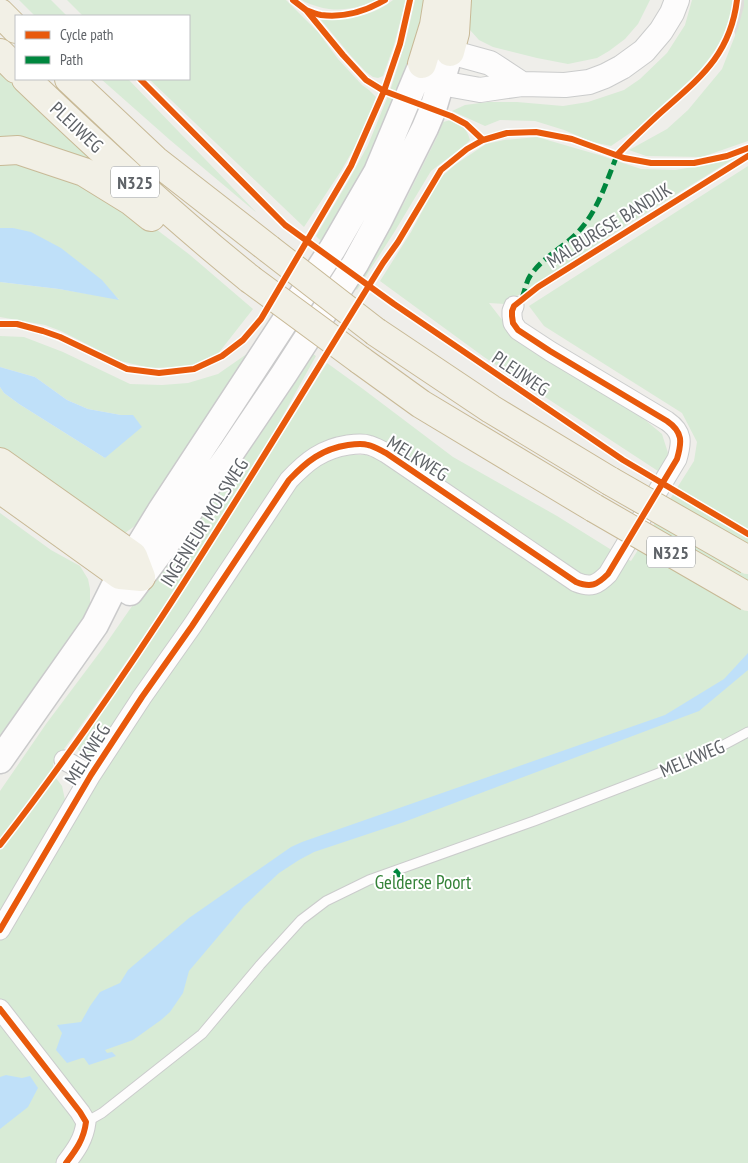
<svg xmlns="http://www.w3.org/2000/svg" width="748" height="1163" font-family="'PT Sans Narrow',sans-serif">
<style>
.industrial{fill:#dfddda}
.green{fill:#d8ebd6}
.water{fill:#bfe0f9}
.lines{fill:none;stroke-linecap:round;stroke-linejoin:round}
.service-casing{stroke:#cbcccc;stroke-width:11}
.minor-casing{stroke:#cbcccc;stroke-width:21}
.tertiary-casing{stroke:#cbcccc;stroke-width:26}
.secondary-casing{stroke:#cacacb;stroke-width:29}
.trunk-casing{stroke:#c8b996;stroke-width:30}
.service{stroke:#fdfcfc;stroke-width:9}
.minor{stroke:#fdfcfc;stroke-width:19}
.tertiary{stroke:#fdfcfc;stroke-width:24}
.secondary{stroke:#fdfcfc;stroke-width:26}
.trunk{stroke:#f2f0e6;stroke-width:28}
.trunk-bridge-casing{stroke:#c8b996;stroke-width:30;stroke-linecap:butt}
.trunk-bridge{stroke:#f2f0e6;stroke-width:28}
.quiet{stroke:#00873e;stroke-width:5;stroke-dasharray:10 5;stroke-linecap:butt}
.cycleway-casing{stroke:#fff;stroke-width:9}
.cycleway{stroke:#e8590c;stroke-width:6}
.labels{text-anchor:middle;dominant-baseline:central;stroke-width:4;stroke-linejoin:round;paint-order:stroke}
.shield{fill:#fff;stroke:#8f9295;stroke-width:1}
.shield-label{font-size:18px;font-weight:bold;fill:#5f6368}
.street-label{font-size:19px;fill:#5f6368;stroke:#fff}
.park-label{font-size:19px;fill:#348238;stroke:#fff}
</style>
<rect width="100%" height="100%" fill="#efeeea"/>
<path class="industrial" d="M724 0H748L744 61Z"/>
<path class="green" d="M19 0H51L67 16H35Z
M67 0H286L318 32 338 59 362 85 369 90 376 97 361 136 341 171 304 227 149 79H189V16H83Z
M302 0H377C362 7 345 11 329 9 321 8 312 5 305 2Z
M393 0H406L394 45 383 76 378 78 373 77 366 72 351 56 321 20C349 18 370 18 393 0Z
M415 0H427L402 93 377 151 322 242 316 236 350 178 368 145 390 91 406 40Z
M465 0H650L638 24 625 39 609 51 597 58 568 64 537 58 493 47 479 40 470 30 464 16Z
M692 0H732L729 25 714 52 698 73 639 127 611 146 592 142 564 130 535 121 500 120 485 126 452 111 465 105 488 102H517L563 106 588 102 624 90 640 79 667 53 685 25Z
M744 0H748V141L702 157 646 156 629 150 667 129 688 110 722 69 738 28 744 6Z
M0 71 17 88 112 173 0 139Z
M101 79H128L257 213 170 140Z
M451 120C461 125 467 128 470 140L464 146 431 171 395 231 357 290 352 286 404 203 437 137 443 122Z
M537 137 599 155 641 169 675 170 705 165 738 156 630 223 505 304 489 303 516 338 644 419 662 434 668 453 664 475 484 357 380 281 411 232 440 178 456 164 486 144 504 140Z
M22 162 77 179 131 210 190 255 253 309 217 355 187 367 150 368 120 361 61 331 45 325 0 317V282L59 289 119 299 13 228H0V163Z
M748 166V1163H0V1017L10 1013 0 1000V940L79 808 286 495 312 468 333 458 351 455H366L381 460 570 588 625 558 631 561 694 461 697 442 682 413 544 326 529 306Z
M0 336 24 337 63 352 130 384 162 385 188 383 218 374 251 351 136 525 125 533 114 535 0 460V387L4 393 19 404 105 458 132 415H121L88 409 67 400 35 377 0 367Z
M309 351 316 356C295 393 275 432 253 468 190 569 124 668 53 764L56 778 62 786 67 809 0 921V791L46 724 103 648 130 609 163 566Z
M327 363 363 389 453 457 557 516 618 554 598 577 579 578 382 445 306 456 94 759 80 751 76 748 177 602Z
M0 513 51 550 80 566 88 579 90 589V606L81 622 0 735Z"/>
<path class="water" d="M0 228H13L31 232 61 248 102 280 119 300 59 289 0 282Z
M0 367 35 377 67 400 88 409 121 415H133L142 427 105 458 19 404 4 393 0 387Z
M748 653V670L699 711 404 822 314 852 299 860 279 873 244 906 189 971 183 993 170 1012 161 1020 133 1040 105 1050 107 1053 112 1052 116 1056 89 1065 84 1058H82L67 1063 56 1050 62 1033 57 1025 81 1022 90 1006 100 992 120 983 128 970 189 918 291 847 302 842 665 715 724 679Z
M6 1075 22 1078 30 1076 38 1088 28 1107 0 1129V1077Z"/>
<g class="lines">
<g class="service-casing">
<path id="service" d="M86 1122 102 1113 202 1034 260 965 301 920 326 901 369 880 534 821 703 756 748 732"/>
</g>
<g class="minor-casing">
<path id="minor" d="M64 760 91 775
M0 930 91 775 142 697 192 626 289 480C307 461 322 449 348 445 355 444 362 443 368 445 374 446 380 450 386 453L576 582C591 588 597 585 608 574L677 459C682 442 683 432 667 421L550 351 518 330 513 323 512 316V311L514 306
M0 1009 80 1112 86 1122C84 1139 76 1150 66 1163"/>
</g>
<g class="tertiary-casing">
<path id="tertiary" d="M522 84 490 63 450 52 422 64 441 83 480 90 522 84 565 85 589 82 605 76 622 67 644 51 661 31 672 13 677 0"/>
</g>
<g class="secondary-casing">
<path id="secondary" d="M130 592 163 548 232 451 284 374 355 264 379 220 425 128 433 109 450 52
M0 760 95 625 120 575 133 556 160 512 333 248 363 196 377 172 422 64"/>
</g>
<g class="trunk-casing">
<path id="trunk" d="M0 13 16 29
M450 52 455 33 457 0
M0 53 16 69
M422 64 434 25 438 0
M26 79C98 148 172 216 250 279
M69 79 155 160 269 249
M0 151 18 150 84 172 131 201 151 217
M376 332 491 409 610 481
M360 360 421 404 594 508
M0 462 133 556 141 577 120 575 0 489"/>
</g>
<use href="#service" class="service"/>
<use href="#minor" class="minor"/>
<use href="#tertiary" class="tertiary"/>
<use href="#secondary" class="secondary"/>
<use href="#trunk" class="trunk"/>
<g class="trunk-bridge-casing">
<path id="trunk-bridge" d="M269 249 376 332
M250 279 360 360
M610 481 748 560
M594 508 748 597"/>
</g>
<use href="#trunk-bridge" class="trunk-bridge"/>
<path class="quiet" d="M522 298C525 291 526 282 530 276 544 255 569 245 584 225 599 206 608 178 617 155
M395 870 413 891"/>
<g class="cycleway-casing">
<path id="cycleway" d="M293 0 306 10 343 55 366 80 384 91 451 116 466 124 483 140
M306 10C311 12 316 14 321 15 344 18 366 11 385 0
M140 79 285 225 394 304 623 460 748 534
M617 155C630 141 644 128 658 115 698 79 730 57 737 0
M0 324H17L43 331 60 337 127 369 159 373 194 369 222 356 243 340 261 319 351 166 384 91 400 44 410 0
M0 845C143 662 260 460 383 263L398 242 441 170 467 149 483 140 507 133 536 132 572 139 624 158 651 163H694L727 156 748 148
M0 930 91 775 142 697 192 626 289 480C307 461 322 449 348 445 355 444 362 443 368 445 374 446 380 450 386 453L576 582C591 588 597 585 608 574L677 459C682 442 683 432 667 421L550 351 518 330 513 323 512 316V311L514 306 538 287 748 156
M0 1009 80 1112 86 1122C84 1139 76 1150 66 1163"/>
</g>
<use href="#cycleway" class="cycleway"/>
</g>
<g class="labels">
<g class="shield">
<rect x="111" y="166.5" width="48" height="31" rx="4"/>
<rect x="647" y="536.5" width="48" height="31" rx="4"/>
</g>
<g class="shield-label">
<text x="135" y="182">N325</text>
<text x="671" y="552">N325</text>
</g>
<g class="street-label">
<text transform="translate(77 127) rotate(43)">PLEIJWEG</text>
<text transform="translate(609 225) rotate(-32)">MALBURGSE BANDIJK</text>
<text transform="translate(521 373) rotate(34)">PLEIJWEG</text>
<text transform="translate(418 458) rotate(32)">MELKWEG</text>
<text transform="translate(204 522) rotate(-58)">INGENIEUR MOLSWEG</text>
<text transform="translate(87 754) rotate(-58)">MELKWEG</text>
<text transform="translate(692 758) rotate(-23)">MELKWEG</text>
</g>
<g class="park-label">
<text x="423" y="882">Gelderse Poort</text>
</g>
</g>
<rect x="15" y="15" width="175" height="65" fill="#ffffff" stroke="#bfc1c3"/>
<rect x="25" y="31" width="25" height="8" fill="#e8590c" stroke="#bfc1c3"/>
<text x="60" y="40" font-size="15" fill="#5f6368">Cycle path</text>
<rect x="25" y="56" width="25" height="8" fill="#00873e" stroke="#bfc1c3"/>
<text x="60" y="65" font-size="15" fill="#5f6368">Path</text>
</svg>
